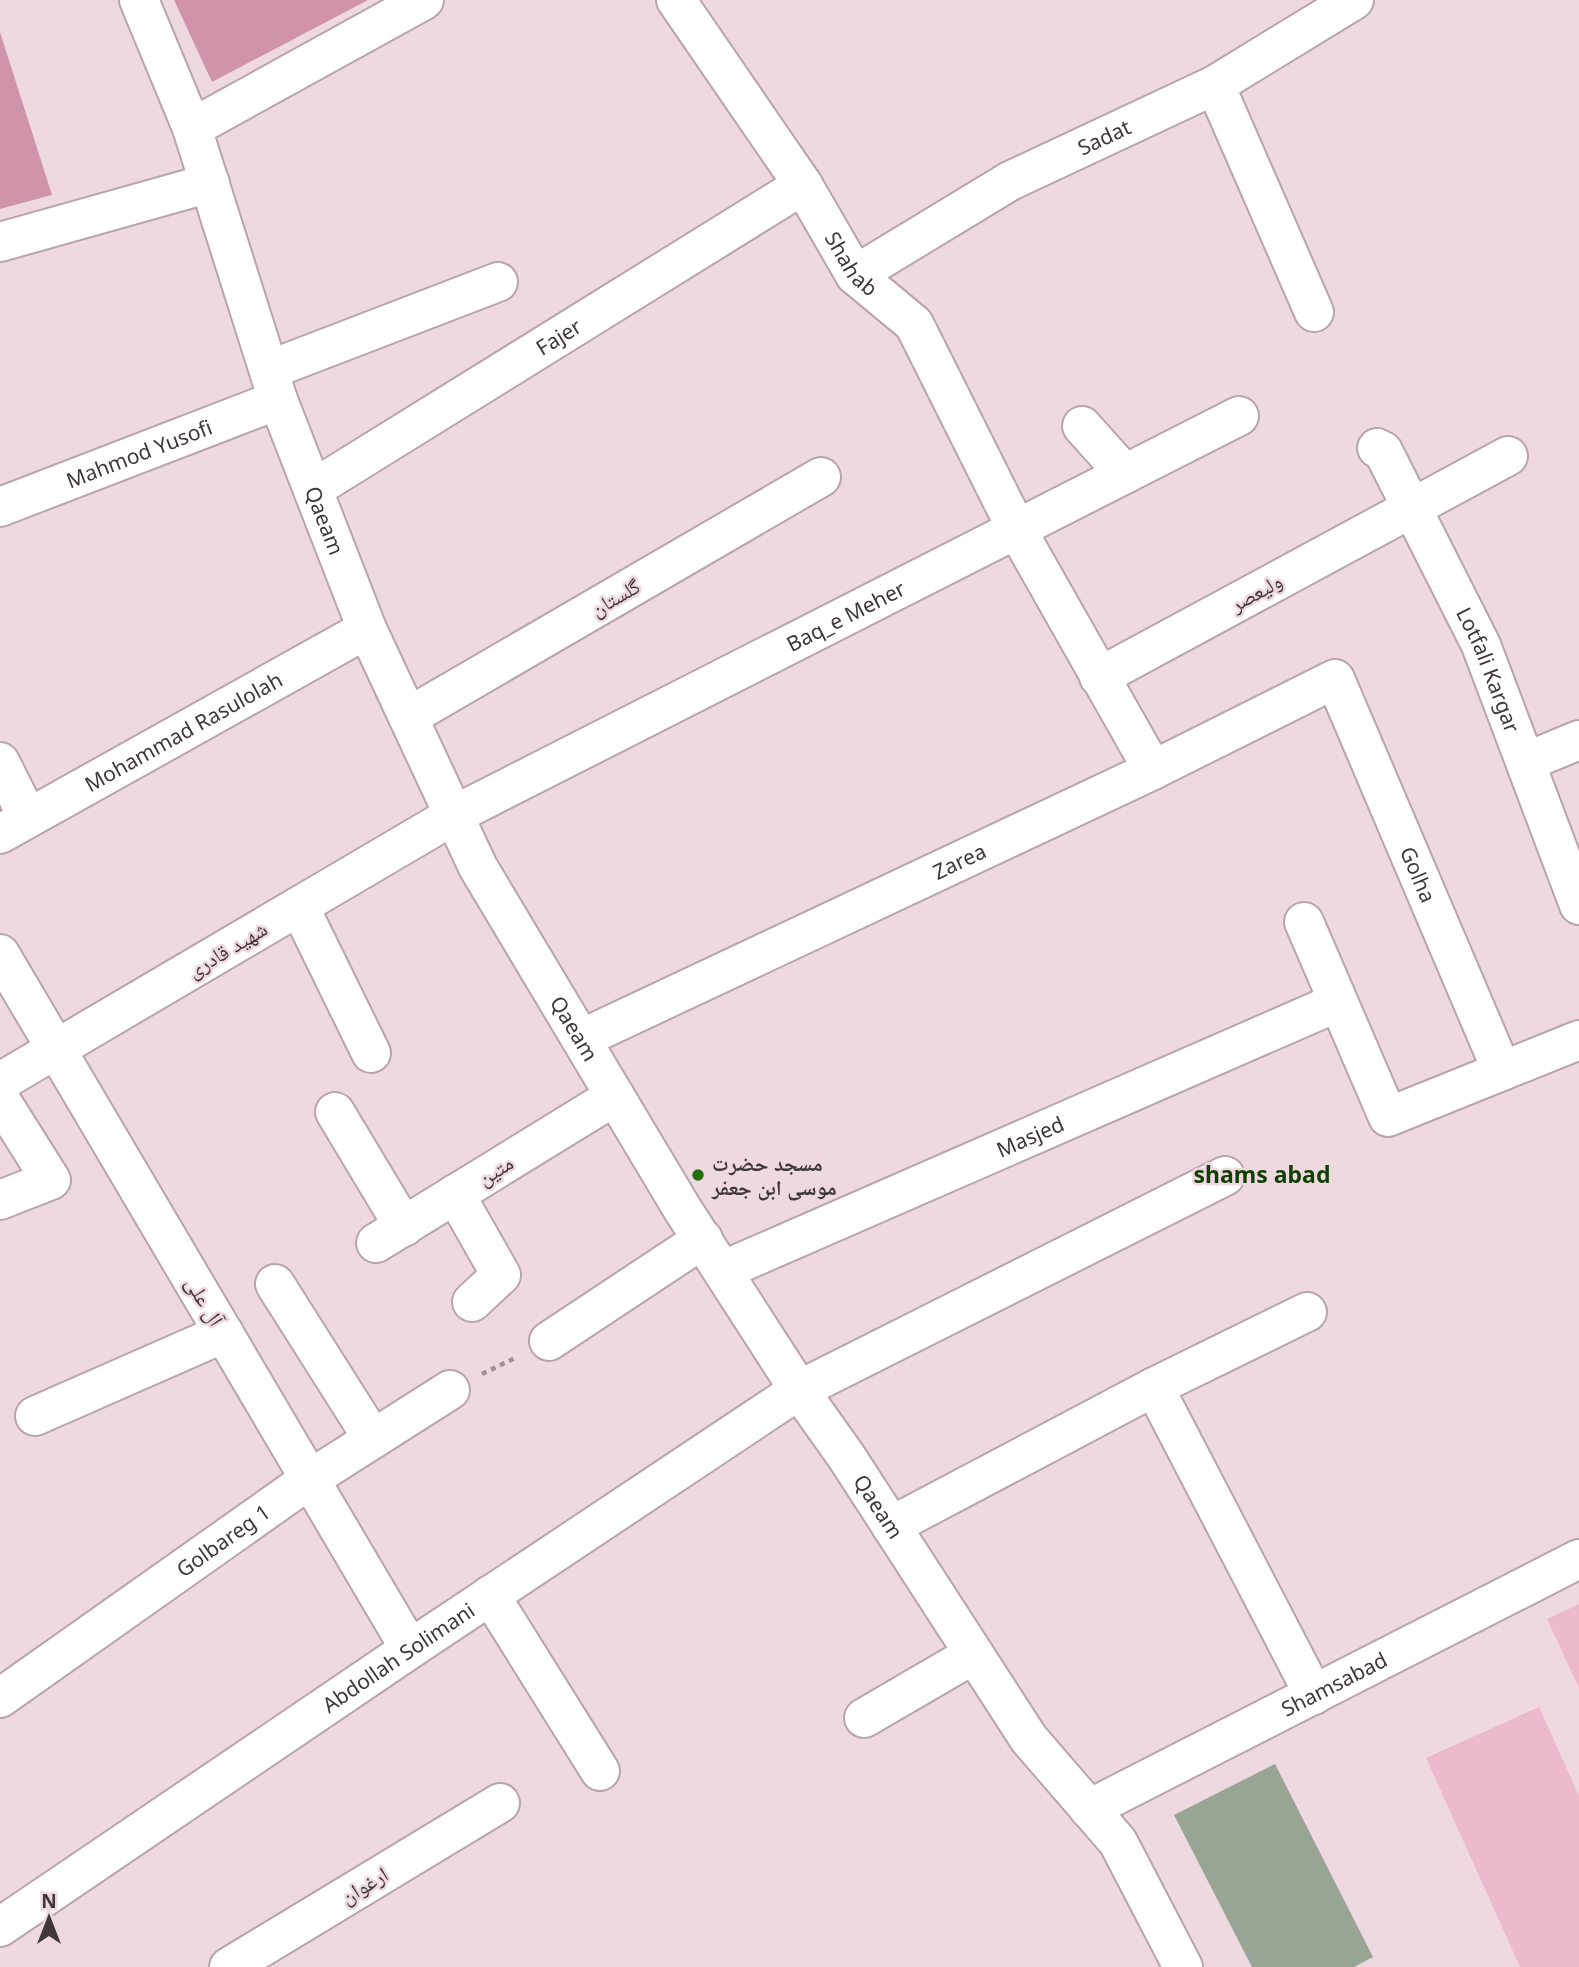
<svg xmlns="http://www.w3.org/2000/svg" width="1579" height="1967" font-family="'Noto Sans','Noto Naskh Arabic',sans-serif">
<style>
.green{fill:#edb9cc}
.forest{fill:#d094aa}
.building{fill:#98a595}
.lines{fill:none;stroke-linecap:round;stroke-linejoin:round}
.street-casing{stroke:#b9a4ab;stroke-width:42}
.secondary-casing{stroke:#b9a4ab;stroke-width:42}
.path{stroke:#9e8f94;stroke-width:4.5;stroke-dasharray:5 5;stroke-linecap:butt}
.street{stroke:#fff;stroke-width:38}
.secondary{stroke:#fff;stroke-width:38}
.poi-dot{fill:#256f0f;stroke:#efd9e0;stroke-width:2.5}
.labels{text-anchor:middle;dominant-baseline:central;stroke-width:5;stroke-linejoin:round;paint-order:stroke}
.street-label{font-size:21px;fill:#3f3739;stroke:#efd9e0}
.poi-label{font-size:21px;font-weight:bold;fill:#3f3739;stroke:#efd9e0;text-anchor:start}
.neighbourhood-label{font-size:23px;font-weight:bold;fill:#103e03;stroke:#efd9e0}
</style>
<rect width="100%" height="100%" fill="#efd9e0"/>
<path class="green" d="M1579 1604V1688L1547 1619Z
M1539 1707 1579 1796V1967H1520L1426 1758Z"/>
<path class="forest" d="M174 0H368L212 82Z
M0 32 52 195 0 209Z"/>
<path class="building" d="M1275 1764 1373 1957 1354 1967H1252L1174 1815Z"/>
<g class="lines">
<g class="street-casing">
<g id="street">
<path id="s1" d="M676 0 803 185 855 275 914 324 1017 530 1153 770"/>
<path d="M1215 85 1314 312"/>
<path d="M192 128 424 0"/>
<path d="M0 242 210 183"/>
<path id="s2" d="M855 275 1010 181 1215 85 1354 0"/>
<path d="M269 370 498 282"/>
<path d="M1082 426 1125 474"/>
<path id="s3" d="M1377 448 1383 451 1481 645 1579 905"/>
<path id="s4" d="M313 489 803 185"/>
<path id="s5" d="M0 507 278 400"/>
<path d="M1099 677 1508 456"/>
<path d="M408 717 821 477"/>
<path d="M0 762 28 818"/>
<path d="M1526 762 1579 740"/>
<path id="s6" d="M0 834 367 629"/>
<path d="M299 906 371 1053"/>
<path d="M1304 922 1388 1117 1579 1040"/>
<path d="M0 954 410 1649"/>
<path id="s7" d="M581 1039 1153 770 1335 679 1502 1071"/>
<path id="s8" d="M0 1082 454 815 1239 416"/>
<path d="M0 1099 51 1180 0 1200"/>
<path d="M335 1112 404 1227"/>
<path d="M455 1194 501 1275 472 1302"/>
<path d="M376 1243 615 1096"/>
<path id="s9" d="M724 1270 1338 1002"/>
<path d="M275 1284 373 1439"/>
<path d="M549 1341 703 1239"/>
<path d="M1154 1387 1314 1695"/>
<path d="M35 1416 224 1333"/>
<path d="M891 1526 1154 1387 1307 1312"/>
<path d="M490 1595 600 1771"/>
<path id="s10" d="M0 1698 310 1479 450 1390"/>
<path d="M864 1718 974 1654"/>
<path id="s11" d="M0 1927 410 1649 799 1390 1225 1176"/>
<path d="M229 1967 500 1803"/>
</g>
</g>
<g class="secondary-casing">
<g id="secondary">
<path id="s12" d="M139 0 192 128 278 400 367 629 478 867 683 1210 799 1390 846 1456 1029 1739 1118 1842 1183 1967"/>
<path id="s13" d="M1089 1809 1579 1559"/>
</g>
</g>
<path class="path" d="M482 1374 515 1358"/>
<use href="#street" class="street"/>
<use href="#secondary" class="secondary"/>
</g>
<circle class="poi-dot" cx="698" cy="1175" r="7"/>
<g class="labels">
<g class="street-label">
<text stroke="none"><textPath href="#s2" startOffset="285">Sadat</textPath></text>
<text stroke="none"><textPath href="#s1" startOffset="317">Shahab</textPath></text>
<text stroke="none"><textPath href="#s4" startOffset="289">Fajer</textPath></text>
<text stroke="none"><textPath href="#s5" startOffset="149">Mahmod Yusofi</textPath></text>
<text stroke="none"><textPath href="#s12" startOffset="553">Qaeam</textPath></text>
<text transform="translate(1256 592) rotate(-29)">ولیعصر</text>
<text transform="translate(615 597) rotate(-30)">گلستان</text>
<text stroke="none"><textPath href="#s8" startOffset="966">Baq_e Meher</textPath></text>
<text stroke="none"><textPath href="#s3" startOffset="250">Lotfali Kargar</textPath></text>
<text stroke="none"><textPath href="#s6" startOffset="210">Mohammad Rasulolah</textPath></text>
<text stroke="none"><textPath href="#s7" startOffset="418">Zarea</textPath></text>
<text stroke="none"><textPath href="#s7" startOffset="1048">Golha</textPath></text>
<text transform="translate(227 949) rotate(-31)">شهید قادری</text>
<text stroke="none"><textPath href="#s12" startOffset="1120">Qaeam</textPath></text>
<text stroke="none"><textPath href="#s9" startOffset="334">Masjed</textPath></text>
<text transform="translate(495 1170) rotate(-32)">متین</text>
<text transform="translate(205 1301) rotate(59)">آل علی</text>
<text stroke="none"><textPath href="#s12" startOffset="1687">Qaeam</textPath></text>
<text stroke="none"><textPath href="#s10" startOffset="273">Golbareg 1</textPath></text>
<text stroke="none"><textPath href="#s11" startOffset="481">Abdollah Solimani</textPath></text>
<text stroke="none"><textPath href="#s13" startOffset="275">Shamsabad</textPath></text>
<text transform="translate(364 1885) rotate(-31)">ارغوان</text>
</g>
<g class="poi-label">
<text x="712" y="1163">مسجد حضرت<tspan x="712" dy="24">موسی ابن جعفر</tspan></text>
</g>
<g class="neighbourhood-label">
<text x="1262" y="1174">shams abad</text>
</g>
</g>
<g transform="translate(49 1918)" stroke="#efd9e0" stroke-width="5" paint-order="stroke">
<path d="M0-5L12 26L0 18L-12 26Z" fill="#3f3739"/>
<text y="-10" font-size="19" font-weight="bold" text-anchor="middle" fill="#3f3739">N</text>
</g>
</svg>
